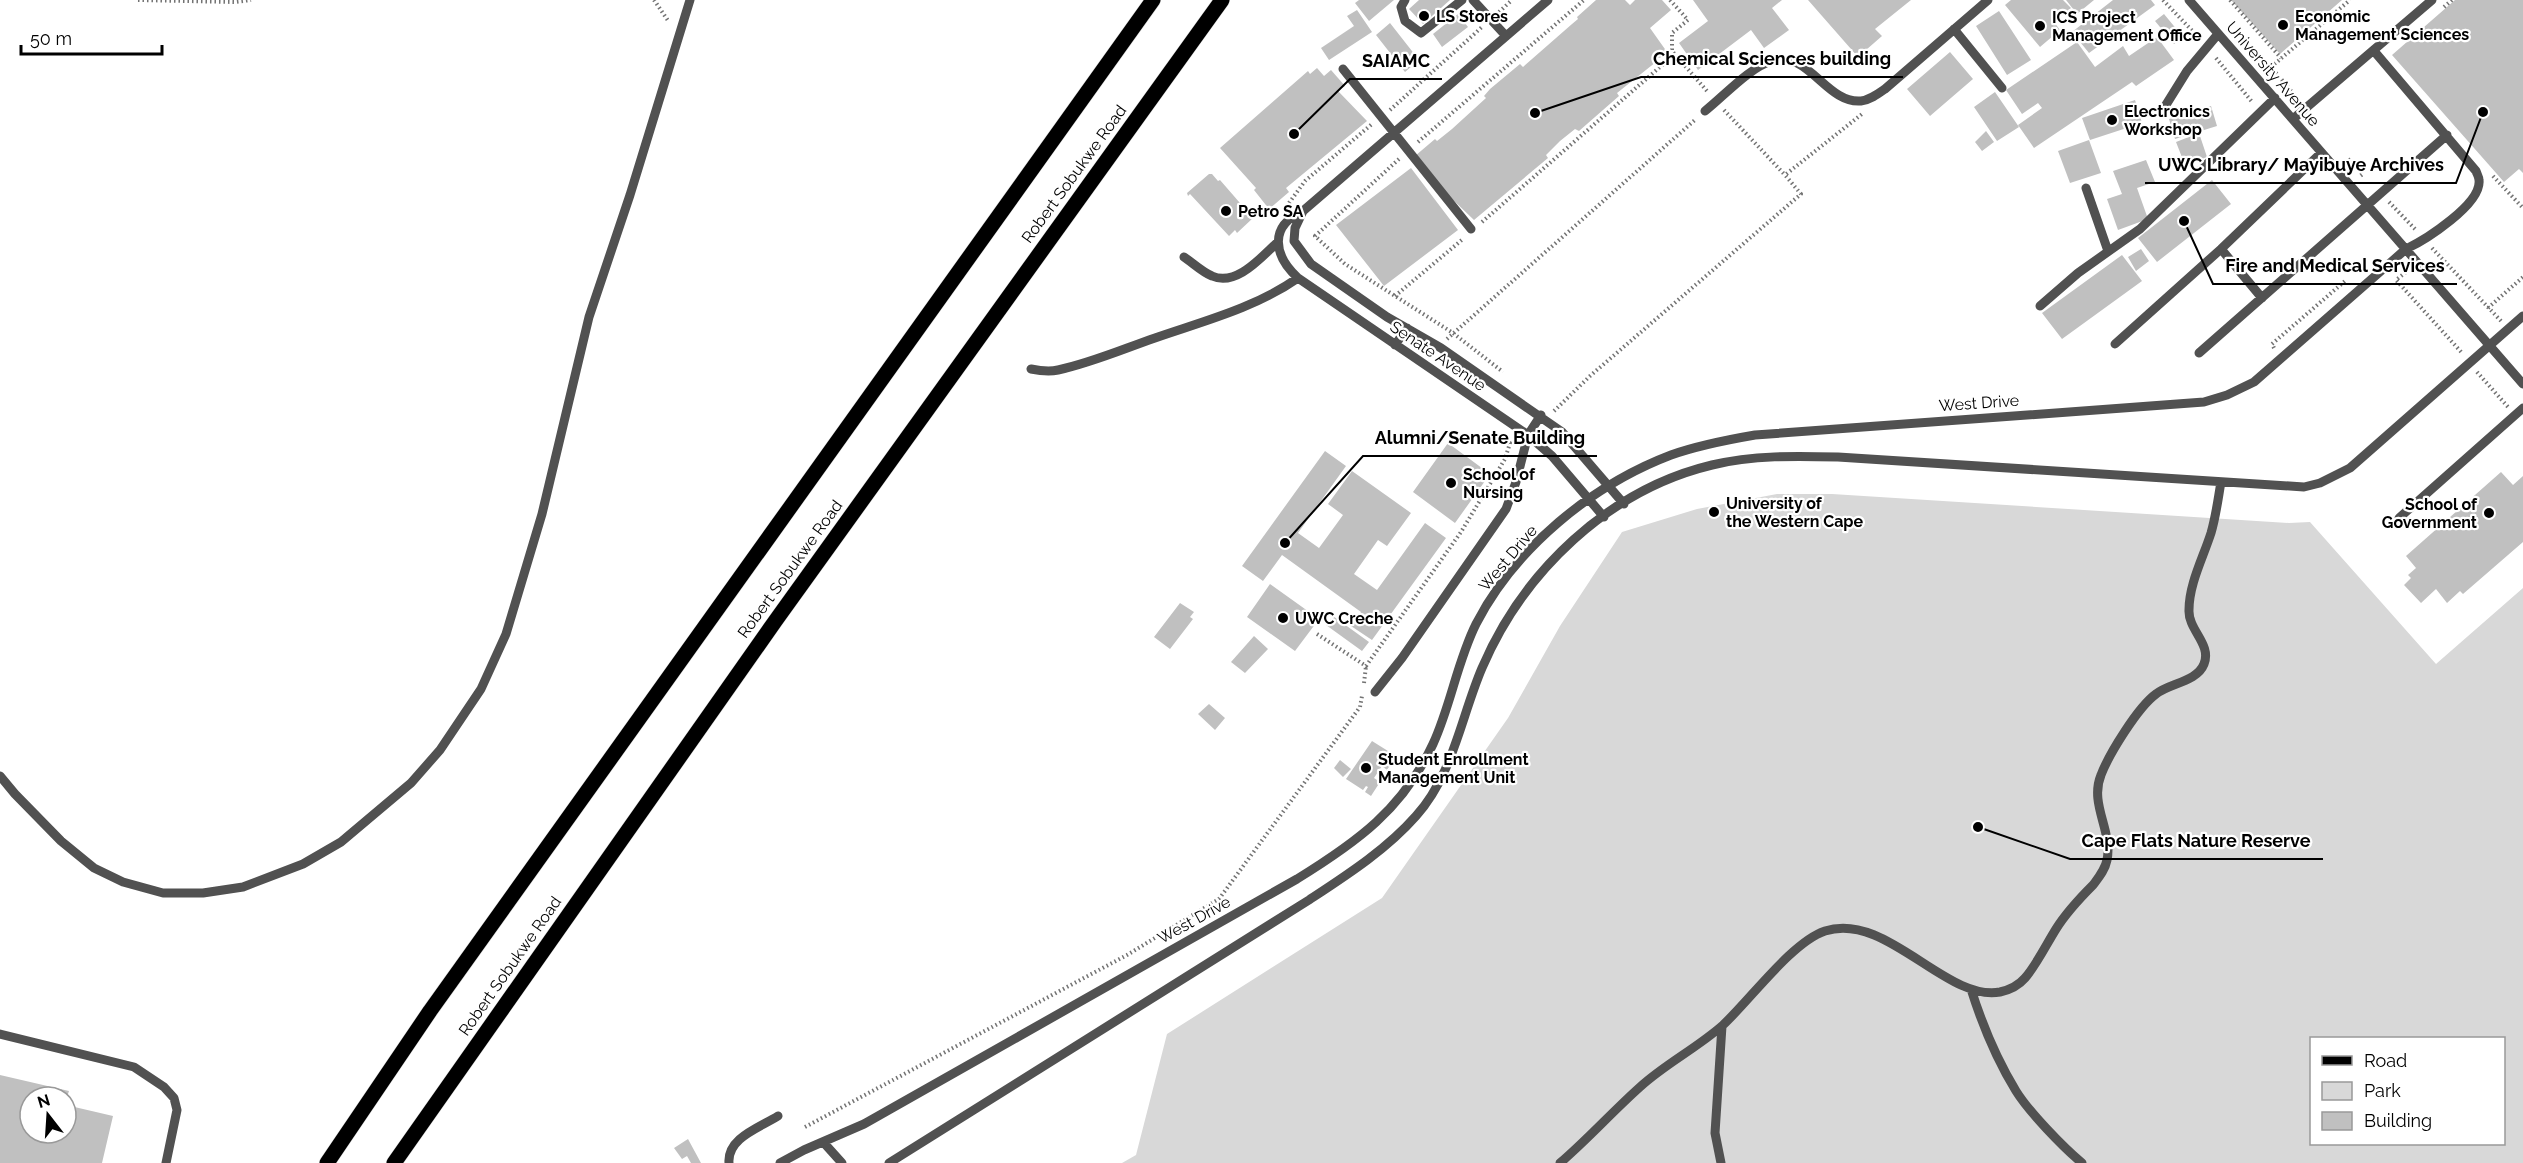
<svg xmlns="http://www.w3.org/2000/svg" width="2523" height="1163" font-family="Raleway,sans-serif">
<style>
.green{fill:#d8d8d8;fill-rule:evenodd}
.building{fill:#c0c0c0}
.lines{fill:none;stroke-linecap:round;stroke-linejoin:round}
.primary-casing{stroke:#dbdbdb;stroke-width:16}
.path{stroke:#737373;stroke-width:4;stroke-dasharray:1.5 3;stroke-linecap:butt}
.lane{stroke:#515151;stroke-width:9}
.primary{stroke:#000;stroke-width:15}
.poi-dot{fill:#000;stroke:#fff;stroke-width:2}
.labels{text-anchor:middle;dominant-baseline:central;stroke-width:4.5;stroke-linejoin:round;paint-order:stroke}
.poi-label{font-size:16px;font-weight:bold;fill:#000;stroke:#fff;text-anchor:start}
.street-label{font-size:16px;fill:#000;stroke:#fff}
.leader{fill:none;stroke:#000;stroke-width:2}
.callout-dot{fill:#000;stroke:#fff;stroke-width:2}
.callout-label{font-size:18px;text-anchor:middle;font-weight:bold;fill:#000;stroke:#fff;stroke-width:4.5;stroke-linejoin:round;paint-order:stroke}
</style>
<rect width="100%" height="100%" fill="#fff"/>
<path class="green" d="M1777 494H1832L2289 523 2310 522 2436 664 2523 588V1163H1122L1136 1155 1167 1034 1382 898 1508 718 1560 626 1622 532 1697 509ZM2312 1038H2504V1144H2312Z"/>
<path class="building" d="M1359 0H1394L1369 21 1355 3Z
M1419 0H1450L1423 24 1409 9Z
M1596 0H1625L1630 5 1635 0H1662L1671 10 1650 28 1667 52 1662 54V57L1658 58 1656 62 1617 93 1619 96 1579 131 1575 129 1560 141 1546 155 1548 158 1474 220 1449 196 1415 156 1435 139 1437 141 1452 129 1486 98 1484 96 1490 89 1520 64 1523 67 1572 24 1578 19 1577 17Z
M1693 0H1782L1772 8 1789 30 1764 48 1751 30 1698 70 1679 43 1708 21Z
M1808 0H1911L1875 29 1882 36 1858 57Z
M2011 0H2063L2071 8 2054 22 2060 30 2040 47 2005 5Z
M2066 0H2094L2077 14Z
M2113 0H2151L2155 5 2089 53 2072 32Z
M2231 0H2342L2280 54Z
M2455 0H2523V173L2519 169 2504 182 2392 55Z
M1357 10 1372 32 1329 60 1321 48 1354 26 1347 16Z
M1999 11 2031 60 2007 75 1976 26Z
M1458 14 1468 27 1442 47 1433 34Z
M2164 14 2183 37 2174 44 2155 21Z
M1390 23 1419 60 1405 72 1376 35Z
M2157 37 2174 60 2136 86 2132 82 2034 148 2018 125 2042 108 2038 103 2022 114 2006 90 2077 42 2095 67 2123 46 2129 56Z
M1950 52 1973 79 1930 116 1907 89Z
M1317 68 1324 76 1331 70 1345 86 1338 91 1367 121 1286 188 1289 192 1269 209 1254 190 1256 188 1220 148 1308 71 1310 74Z
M1995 92 2019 127 1997 141 1974 107Z
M2135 100 2142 123 2090 140 2082 118Z
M2211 106 2217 126 2175 139 2169 119Z
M1986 131 1994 142 1982 151 1975 142Z
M2199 133 2207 157 2185 165 2176 142Z
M2089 140 2101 173 2070 183 2058 151Z
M2146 160 2155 182 2137 188 2148 219 2118 230 2107 199 2122 194 2113 171Z
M1411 168 1458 230 1384 286 1336 225Z
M1209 174H1212L1218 181 1220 180 1253 218 1237 233 1235 230 1229 236 1190 194 1188 196 1187 193Z
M2212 180 2231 204 2157 262 2138 238Z
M2141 249 2149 261 2136 271 2128 257Z
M2122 255 2142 281 2062 339 2042 313Z
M1448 443 1490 474 1455 523 1413 492Z
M1325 451 1346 466 1298 533 1319 548 1343 515 1328 504 1352 471 1411 513 1387 546 1378 540 1354 574 1377 590 1425 523 1446 538 1372 640 1351 626 1361 612 1282 555 1263 581 1242 566Z
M2501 472 2513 485 2523 476V542L2463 594 2460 591 2447 603 2436 589 2421 603 2404 585 2411 578 2408 575 2416 568 2406 556Z
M1270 584 1319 619 1295 651 1247 617Z
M1180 603 1194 612 1190 617 1193 619 1170 649 1154 637Z
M1333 616 1369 642 1362 651 1326 625Z
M1254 636 1268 649 1245 673 1231 662Z
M1209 704 1225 718 1215 730 1198 714Z
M1372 741 1396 756 1387 770 1382 766 1374 778 1380 782 1371 796 1365 792 1368 787 1366 786 1363 790 1346 779Z
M1340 760 1351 769 1343 777 1334 768Z
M0 1075 69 1091 67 1097H30V1133H66V1105L113 1116 102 1163H0Z
M688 1139 701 1163H691L687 1156 682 1159 674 1148Z"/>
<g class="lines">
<g class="primary-casing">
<path id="primary" d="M327 1163 430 1011 1153 0
M394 1163 776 620 1222 0"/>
</g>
<path class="path" d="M138 0 235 2 251 0
M654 0 669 22
M1670 0 1688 20 1672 33V51L1707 91
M2163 0 2199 38
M2230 0 2281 58
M2444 7 2452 0
M1499 12 1512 0
M2216 58 2253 103
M2297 98 2271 67 2350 0
M1390 110 1482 27
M1724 110 1785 175
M1418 142 1584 0
M1399 159 1315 236 1345 264 1453 333 1503 372
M2348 159 2363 174 2359 177
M2493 176 2523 208
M2389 202 2415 229
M1289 203 1305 181 1372 124
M1482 222 1675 54
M2432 248 2501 321
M2403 269 2406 272 2396 280 2463 354
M1395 296 1463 239
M2488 308 2523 277
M1447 339 1696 119
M2274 348 2272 344 2345 281
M2477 372 2508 407
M1554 411 1590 376 1801 194 1785 175 1862 114
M1317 634 1366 666 1461 532 1505 459 1510 443 1500 435
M1364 683 1366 666
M805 1127 1127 955 1219 899 1360 707 1362 696"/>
<path class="lane" d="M1405 0 1401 7 1405 21 1421 33 1462 0
M1473 0 1506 36
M1548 0 1303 211C1269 226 1273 255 1298 278L1528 435 1552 456 1604 517
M2189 0 2523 384
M1954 29 2002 88
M1343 69 1471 229
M2164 108 2187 71 2218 34
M1705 111C1724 96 1750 67 1772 61 1808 49 1826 104 1861 101 1870 100 1878 94 1885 89L1988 0
M2293 119 2432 0
M2086 188 2108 251
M1303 211 1295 228 1294 241 1311 264 1387 317 1441 348 1562 432 1624 504
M2221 249 2262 298
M1184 257C1193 263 1202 272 1212 276 1237 287 1262 256 1278 242
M2040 306 2078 273 2140 229 2275 98
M2115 344 2221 249 2321 153
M1395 345 1407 328
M2199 353 2447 135
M1031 369C1041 371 1049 372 1058 370 1091 363 1123 349 1155 338 1204 321 1255 308 1298 278
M2399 518 2523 408
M1375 692 1402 658 1506 509 1516 482 1528 435 1541 415
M0 776 15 794 61 841 94 868 123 882 163 893H203L243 887 303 864 341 842 411 783 440 750 481 689 506 634 542 514 589 317 630 195 690 0
M1971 989C1982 1024 1997 1060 2016 1091 2029 1112 2063 1147 2082 1163
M0 1034 134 1067 164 1087 174 1098 177 1110 166 1163
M824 1143 842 1163
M729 1163C727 1138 759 1128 778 1116
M780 1163 804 1150 864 1124 1297 879C1357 842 1403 809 1433 744 1451 705 1457 662 1476 624 1515 548 1592 485 1671 455 1699 445 1726 440 1755 435L2204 402 2227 395 2254 382 2406 249C2425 240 2482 204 2479 180 2479 177 2477 174 2476 171L2374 51
M889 1163 1309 900C1347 875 1386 850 1416 816 1453 775 1461 717 1482 668 1523 572 1608 490 1712 465 1753 455 1796 456 1838 457L2304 487 2320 483 2350 468 2523 316
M1560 1163C1588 1139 1612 1112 1640 1087 1665 1064 1697 1048 1723 1025 1750 1000 1792 942 1825 931 1886 911 1946 1002 2000 992 2009 990 2019 985 2025 978 2037 964 2046 945 2056 929 2066 913 2079 899 2093 885 2099 877 2105 870 2107 860 2113 831 2089 804 2101 775 2109 754 2138 707 2156 694 2169 683 2197 682 2204 664 2212 644 2188 630 2189 610 2189 584 2203 558 2211 533 2216 516 2218 499 2221 482
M1721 1163 1715 1133 1722 1026"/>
<use href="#primary" class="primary"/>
</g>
<g class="poi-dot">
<circle cx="1424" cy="16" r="6"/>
<circle cx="2283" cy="25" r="6"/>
<circle cx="2040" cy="26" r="6"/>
<circle cx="2112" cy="120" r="6"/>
<circle cx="1226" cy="211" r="6"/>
<circle cx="1451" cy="483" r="6"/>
<circle cx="1714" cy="512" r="6"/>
<circle cx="2489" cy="513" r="6"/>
<circle cx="1283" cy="618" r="6"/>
<circle cx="1366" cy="768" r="6"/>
</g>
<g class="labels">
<g class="poi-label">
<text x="1436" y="16">LS Stores</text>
<text x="2295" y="16">Economic<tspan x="2295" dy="18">Management Sciences</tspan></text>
<text x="2052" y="17">ICS Project<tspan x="2052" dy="18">Management Office</tspan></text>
<text x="2124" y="111">Electronics<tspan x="2124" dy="18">Workshop</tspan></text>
<text x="1238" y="211">Petro SA</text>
<text x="1463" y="474">School of<tspan x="1463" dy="18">Nursing</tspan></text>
<text x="1726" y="503">University of<tspan x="1726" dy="18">the Western Cape</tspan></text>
<text x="2477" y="504" text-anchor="end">School of<tspan x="2477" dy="18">Government</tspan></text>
<text x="1295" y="618">UWC Creche</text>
<text x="1378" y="759">Student Enrollment<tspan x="1378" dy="18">Management Unit</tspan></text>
</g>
<g class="street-label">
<text transform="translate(2273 74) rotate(49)">University Avenue</text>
<text transform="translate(1074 174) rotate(-54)">Robert Sobukwe Road</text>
<text transform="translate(1438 356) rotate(34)">Senate Avenue</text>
<text transform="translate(1979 403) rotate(-4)">West Drive</text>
<text transform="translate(1508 558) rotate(-50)">West Drive</text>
<text transform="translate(790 569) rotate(-54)">Robert Sobukwe Road</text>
<text transform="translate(1194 920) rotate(-29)">West Drive</text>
<text transform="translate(510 966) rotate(-55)">Robert Sobukwe Road</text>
</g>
</g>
<path class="leader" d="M1535 113L1641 77H1903M1294 134L1350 79H1442M2483 112L2456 183H2145M2184 221L2213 284H2457M1285 543L1363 456H1597M1978 827L2070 859H2323"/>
<g class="callout-dot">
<circle cx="1535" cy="113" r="6"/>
<circle cx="1294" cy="134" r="6"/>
<circle cx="2483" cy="112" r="6"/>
<circle cx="2184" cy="221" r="6"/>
<circle cx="1285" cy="543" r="6"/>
<circle cx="1978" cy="827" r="6"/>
</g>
<g class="callout-label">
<text x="1772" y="65">Chemical Sciences building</text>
<text x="1396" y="67">SAIAMC</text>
<text x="2301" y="171">UWC Library/ Mayibuye Archives</text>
<text x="2335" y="272">Fire and Medical Services</text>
<text x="1480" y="444">Alumni/Senate Building</text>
<text x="2196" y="847">Cape Flats Nature Reserve</text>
</g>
<rect x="2310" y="1037" width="195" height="108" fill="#ffffff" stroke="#999999" stroke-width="1.5"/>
<rect x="2322" y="1056" width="30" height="9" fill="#000000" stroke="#999999" stroke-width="1.5"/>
<text x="2364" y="1067" font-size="18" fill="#000000">Road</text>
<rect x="2322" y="1082" width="30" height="18" fill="#d8d8d8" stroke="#999999" stroke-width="1.5"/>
<text x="2364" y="1097" font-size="18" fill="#000000">Park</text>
<rect x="2322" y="1112" width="30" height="18" fill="#c0c0c0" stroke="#999999" stroke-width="1.5"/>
<text x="2364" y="1127" font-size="18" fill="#000000">Building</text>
<g transform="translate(48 1115) rotate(343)"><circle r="28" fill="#ffffff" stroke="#999999" stroke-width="1.5"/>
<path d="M0-4.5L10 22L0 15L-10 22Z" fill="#000000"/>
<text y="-9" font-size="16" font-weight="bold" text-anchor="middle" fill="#000000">N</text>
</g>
<path d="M21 45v9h141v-9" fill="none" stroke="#000000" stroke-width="3"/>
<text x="30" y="45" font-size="18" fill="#000000" stroke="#ffffff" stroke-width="4.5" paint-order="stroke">50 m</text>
</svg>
